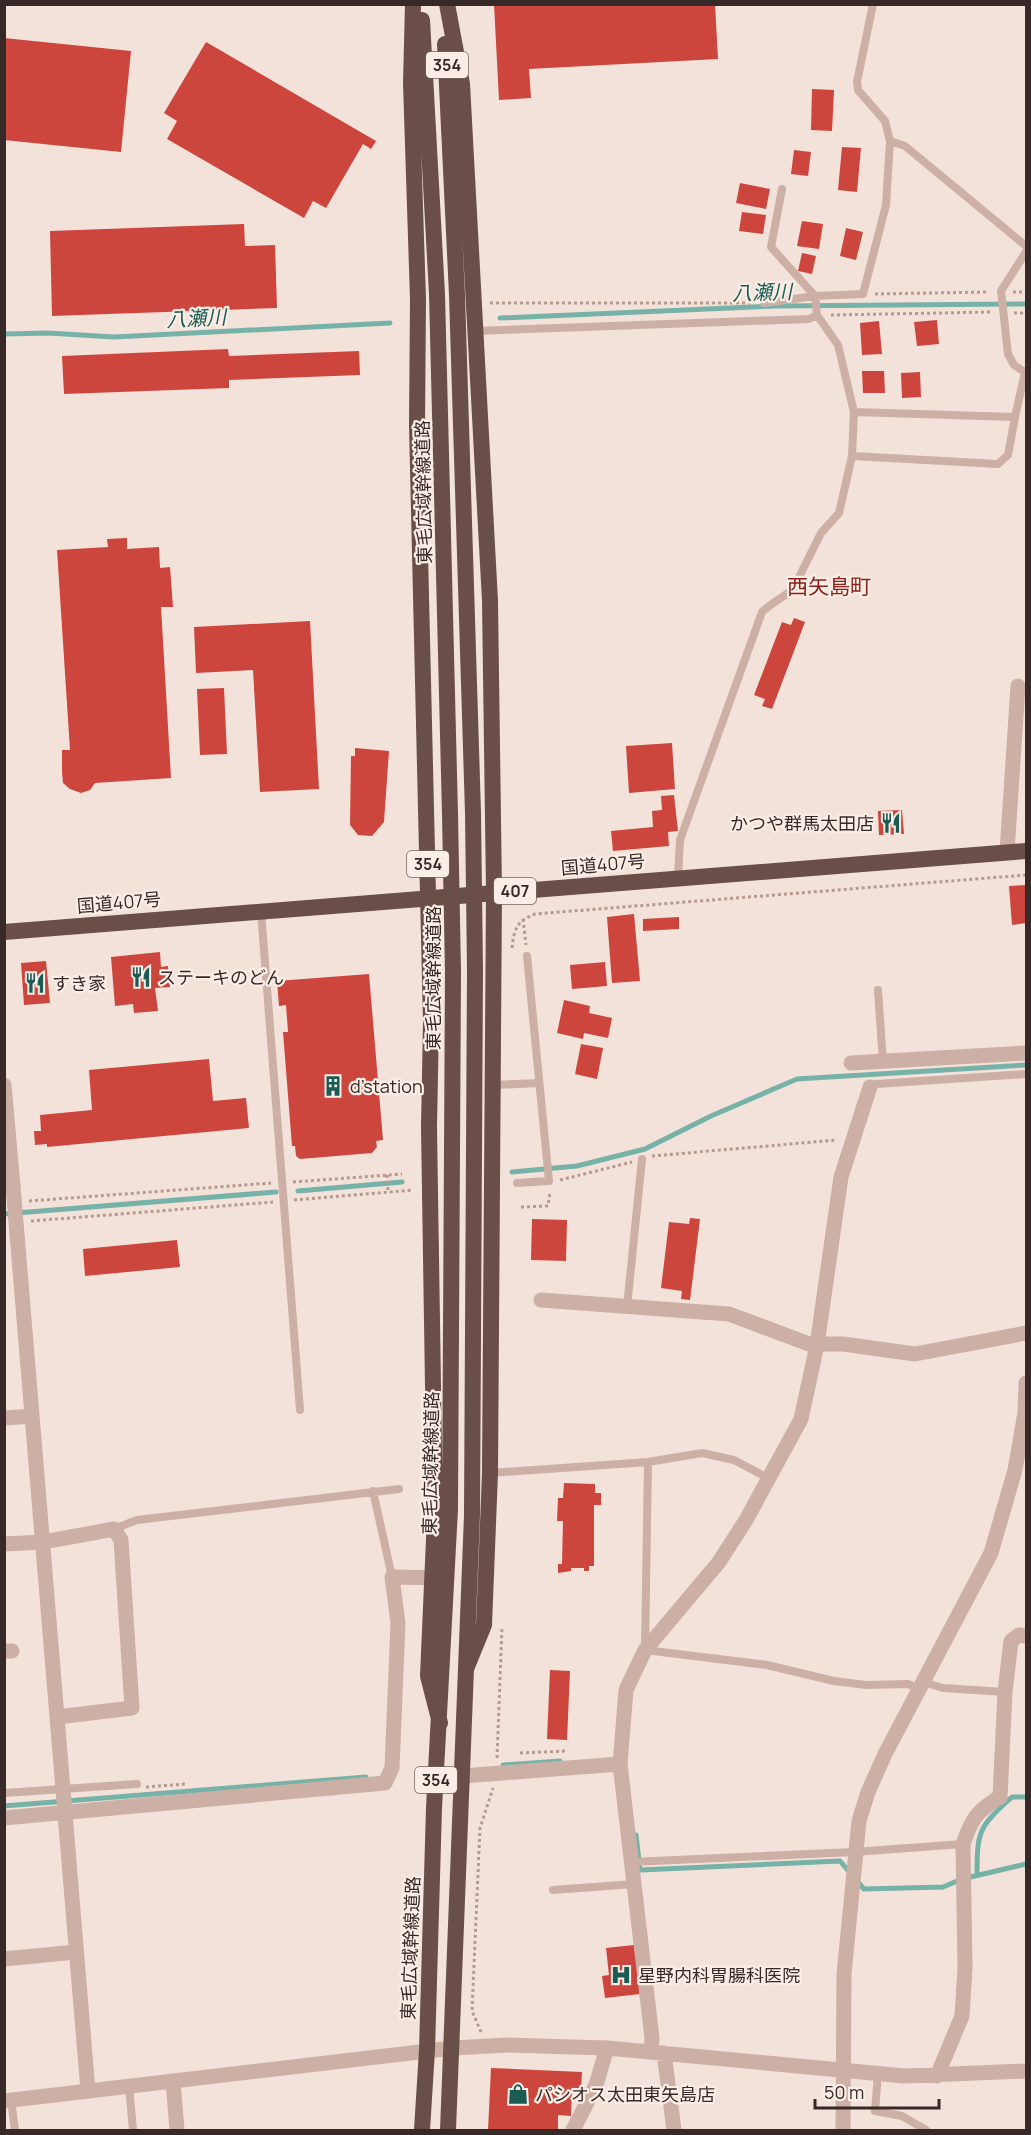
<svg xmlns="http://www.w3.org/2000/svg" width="1031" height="2135" font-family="Manrope,'Noto Sans JP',sans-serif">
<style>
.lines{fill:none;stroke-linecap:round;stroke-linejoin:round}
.stream{stroke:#77b2a9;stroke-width:5}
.building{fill:#cd463e}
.path{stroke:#b7998f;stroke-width:3;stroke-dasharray:3 3;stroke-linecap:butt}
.service{stroke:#ccafa5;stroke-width:8}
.minor{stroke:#ccafa5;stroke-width:15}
.tertiary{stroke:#ccafa5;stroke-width:15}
.trunk{stroke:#694e4a;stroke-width:16}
.trunk-bridge{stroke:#694e4a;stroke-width:16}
.labels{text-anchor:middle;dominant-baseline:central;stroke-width:4.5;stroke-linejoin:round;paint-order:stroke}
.shield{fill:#faede6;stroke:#726460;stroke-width:1.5}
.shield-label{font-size:16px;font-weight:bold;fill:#372927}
.street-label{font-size:18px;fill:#372927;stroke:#faede6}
.poi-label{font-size:18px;fill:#372927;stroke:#faede6;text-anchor:start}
.water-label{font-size:20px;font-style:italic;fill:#1a5b53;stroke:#faede6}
.quarter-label{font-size:21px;fill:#8a211b;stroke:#faede6}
</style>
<rect width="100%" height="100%" fill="#f3e2da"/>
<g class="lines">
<path class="stream" d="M500 318 776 306 1026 304
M4 334 48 333 114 337 390 323
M512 1172 577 1166 645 1149 711 1116 797 1079 1026 1065
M298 1191 402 1182
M4 1214 276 1192
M503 1765 560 1761
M4 1806 366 1777
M636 1835 640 1870 840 1861 851 1874
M977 1875C977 1830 979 1827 1012 1797H1026
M857 1881 864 1889 943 1887 962 1879 1026 1864"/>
</g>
<path class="building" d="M494 4H715L718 59 529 69 531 98 499 100Z
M4 38 131 51 121 152 4 140Z
M206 42 376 141 371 149 363 144 326 208 313 201 304 218 167 139 177 121 164 113Z
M812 89 834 90 832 131 811 130Z
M842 147 861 148 857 192 838 190Z
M794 150 811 152 808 176 791 174Z
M740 183 770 189 766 209 736 203Z
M742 212 766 215 763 234 739 231Z
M802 221 823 224 819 249 797 246Z
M244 224 245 246 275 245 277 308 52 316 50 231Z
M846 228 863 232 856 260 840 256Z
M802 253 816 256 812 274 798 271Z
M937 320 939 344 917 346 914 322Z
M879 321 882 354 862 355 860 323Z
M228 349 229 356 359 351 360 375 229 380V388L64 394 62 356Z
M862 371H884L885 393H863Z
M920 372 921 397 902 398 901 373Z
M127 538V549L159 547 160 568 170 567 173 607H161L171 778 95 783 90 790 81 793 70 789 63 783 62 772V750H70L57 550 108 547 107 539Z
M794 618 805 622 772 709 762 706 765 699 754 695 782 622 791 625Z
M310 621 319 789 260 792 253 670 196 673 194 627Z
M224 688 227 754 200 755 197 689Z
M672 743 675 789 629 793 626 746Z
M355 748 389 751 384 822 372 836 358 835 350 825 351 756H355Z
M674 795 678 831 668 832 669 846 613 851 611 831 653 827 652 811 662 810 661 796Z
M902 810 904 834 879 835 878 811Z
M1026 885V923L1012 925 1009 886Z
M634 914 640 981 612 983 607 917Z
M679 917V929L643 931V919Z
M160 952 161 967 168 966 170 987 155 988 158 1011 134 1013 133 1004 115 1006 111 957Z
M46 961 50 1003 24 1005 21 963Z
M605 962 607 986 572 989 570 965Z
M369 974 383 1140 376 1141 377 1147 372 1153 300 1159 296 1156 295 1146H292L283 1032H288L286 1005 279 1006 277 981Z
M564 1000 590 1006 589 1013 612 1018 608 1038 584 1033 583 1039 557 1033Z
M581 1044 603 1048 597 1079 575 1074Z
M209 1059 213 1101 246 1098 249 1128 47 1147V1144L35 1145 34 1131H41L40 1115 92 1110 89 1070Z
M690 1218 700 1219 690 1300 681 1299 682 1291 661 1288 669 1222 689 1224Z
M532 1219 567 1220 566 1261 531 1260Z
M177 1240 180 1267 85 1276 83 1249Z
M564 1483 595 1484V1493H601V1505H594V1566H589V1571H584V1568H571V1571L558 1573V1564H562L563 1521H557L558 1498H563Z
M550 1670 570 1671 567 1740 547 1739Z
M634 1945 640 1994 605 1998 602 1976 609 1975 606 1948Z
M491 2068 582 2072 581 2090H572L571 2116 558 2115V2130H488Z"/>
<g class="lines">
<path class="path" d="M1013 292H1026
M875 294 989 292
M490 303H754
M1014 313H1026
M831 315 992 312
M523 919 526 945
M512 948C514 930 516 921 535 914L1026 875
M652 1156 837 1140
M387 1175 388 1191
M560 1180 632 1162
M293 1182 402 1174
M294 1200 413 1190
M29 1201 271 1183
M521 1207 548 1206 550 1192
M31 1221 273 1202
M520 1753 565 1751
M497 1758 502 1627
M146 1787 185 1784
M481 2032 472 2011 480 1828 493 1788"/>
<path class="service" d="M890 141 905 146 1026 246
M1026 252 1001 291 1008 354 1014 365 1026 373
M764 303 815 296 863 294 886 205 890 141 885 121 858 90 857 82 873 4
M475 331 809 319 817 315
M854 412 1015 417 1025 372
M852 456 998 464 1008 455 1015 417
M678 877 680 840 762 612C772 602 783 598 793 589L821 533 839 513 852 456 854 412 838 345 817 315 815 296 771 247 782 189
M261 912 300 1410
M878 990 883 1062
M494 1085 539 1083
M870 1087 876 1084 1026 1074
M517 1183 549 1181 527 956
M627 1307 642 1159
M648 1462 645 1650 767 1665 834 1681 866 1685 908 1684 919 1689
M490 1473 648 1462 702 1453 734 1460 768 1478
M373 1491 392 1577
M114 1529 137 1520 399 1489
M923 1682 943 1688 1005 1692
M4 1793 137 1784
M631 1862 854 1852 963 1844
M553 1890 634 1884
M878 2074 875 2111 902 2116 926 2130
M129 2086 133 2130
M11 2100 15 2130"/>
<path class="minor" d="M1007 852 1018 686
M851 1063 1026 1053
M13 1186 88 2091
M541 1300 729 1314 809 1344H843L915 1354 1026 1333
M4 1418 32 1416
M4 1544 43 1542 114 1529 121 1540 132 1708 57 1717
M4 1651H12
M462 1776 620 1764
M4 1818 385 1783 392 1768 398 1623 392 1577 443 1578
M4 1959 76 1952
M651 2051 652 2038 620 1764 626 1690 645 1650 719 1562 746 1520 801 1419 817 1345 841 1177 870 1087
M664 2053 674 2130
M937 2076 962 2016 965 1968 963 1844C972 1818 977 1811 1000 1797L1005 1692 1011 1641 1019 1635 1026 1636
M173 2081 177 2130
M573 2130 596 2085 607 2048 904 2076 1026 2071
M843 2130 844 1974 859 1821 868 1792 885 1754 991 1553 1015 1470 1025 1413 1026 1383"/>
<path class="tertiary" d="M4 1085 13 1186
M4 2101 453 2048 507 2045 607 2048"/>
<path class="trunk" d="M413 4 411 83 418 299 417 425 431 1022 429 1127 435 1516 428 1676 440 1723
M447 4 462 84 490 601 494 892 490 1473 484 1625 466 1669
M422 20 437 294 450 814
M445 44 457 295 473 813
M4 932 1026 851
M422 2130 427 2050 434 1808 450 1509 453 972
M448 2130 472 1515 475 970"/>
<path class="trunk-bridge" d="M473 813 475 970
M450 814 453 972"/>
</g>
<defs>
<g id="restaurant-bare" transform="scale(1.62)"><path d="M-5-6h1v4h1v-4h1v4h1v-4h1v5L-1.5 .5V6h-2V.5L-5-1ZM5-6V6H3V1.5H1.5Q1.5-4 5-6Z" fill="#1a5b53" stroke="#faede6" stroke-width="2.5" paint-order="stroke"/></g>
<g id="building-bare" transform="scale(1.62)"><path d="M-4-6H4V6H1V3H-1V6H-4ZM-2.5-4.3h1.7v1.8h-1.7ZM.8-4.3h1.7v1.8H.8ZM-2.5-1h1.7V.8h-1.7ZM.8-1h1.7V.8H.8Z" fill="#1a5b53" stroke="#faede6" stroke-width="2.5" paint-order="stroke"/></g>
<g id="hospital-bare" transform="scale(1.62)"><path d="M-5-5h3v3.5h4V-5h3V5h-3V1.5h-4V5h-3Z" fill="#1a5b53" stroke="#faede6" stroke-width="2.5" paint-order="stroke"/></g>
<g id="shop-bare" transform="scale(1.62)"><path d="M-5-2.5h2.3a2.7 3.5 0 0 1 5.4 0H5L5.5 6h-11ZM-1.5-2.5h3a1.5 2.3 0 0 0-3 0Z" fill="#1a5b53" stroke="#faede6" stroke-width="2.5" paint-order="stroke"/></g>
</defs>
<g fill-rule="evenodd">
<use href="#restaurant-bare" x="891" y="823"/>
<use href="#restaurant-bare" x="141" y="977"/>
<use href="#restaurant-bare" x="35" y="983"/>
<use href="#building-bare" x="333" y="1086"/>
<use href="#hospital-bare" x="621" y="1975"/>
<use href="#shop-bare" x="518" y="2094"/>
</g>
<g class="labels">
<g class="shield">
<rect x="426" y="52" width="42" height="26" rx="4.5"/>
<rect x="407" y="851" width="42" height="26" rx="4.5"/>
<rect x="494" y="878" width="42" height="26" rx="4.5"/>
<rect x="415" y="1767" width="42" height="26" rx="4.5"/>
</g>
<g class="shield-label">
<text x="447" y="65">354</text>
<text x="428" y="864">354</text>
<text x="515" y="891">407</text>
<text x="436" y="1780">354</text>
</g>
<g class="street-label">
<text transform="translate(423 492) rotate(-91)">東毛広域幹線道路</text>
<text transform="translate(603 864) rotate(-5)">国道407号</text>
<text transform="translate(119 902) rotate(-5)">国道407号</text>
<text transform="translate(433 978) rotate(-90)">東毛広域幹線道路</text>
<text transform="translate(430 1463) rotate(-89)">東毛広域幹線道路</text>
<text transform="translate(410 1948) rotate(-88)">東毛広域幹線道路</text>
</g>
<g class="poi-label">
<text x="874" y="823" text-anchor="end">かつや群馬太田店</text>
<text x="158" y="977">ステーキのどん</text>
<text x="52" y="983">すき家</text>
<text x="350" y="1086">d’station</text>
<text x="638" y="1975">星野内科胃腸科医院</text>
<text x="535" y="2094">パシオス太田東矢島店</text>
</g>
<g class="water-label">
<text transform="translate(762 292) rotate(-2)">八瀬川</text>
<text transform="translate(196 318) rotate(-3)">八瀬川</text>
</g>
<g class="quarter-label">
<text x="829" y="586">西矢島町</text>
</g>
</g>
<rect width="1031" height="2135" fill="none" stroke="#372927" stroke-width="12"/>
<path d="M815 2099v9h124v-9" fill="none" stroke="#372927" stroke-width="3"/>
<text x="824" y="2099" font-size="18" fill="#372927" stroke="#faede6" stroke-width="4.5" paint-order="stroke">50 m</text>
</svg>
